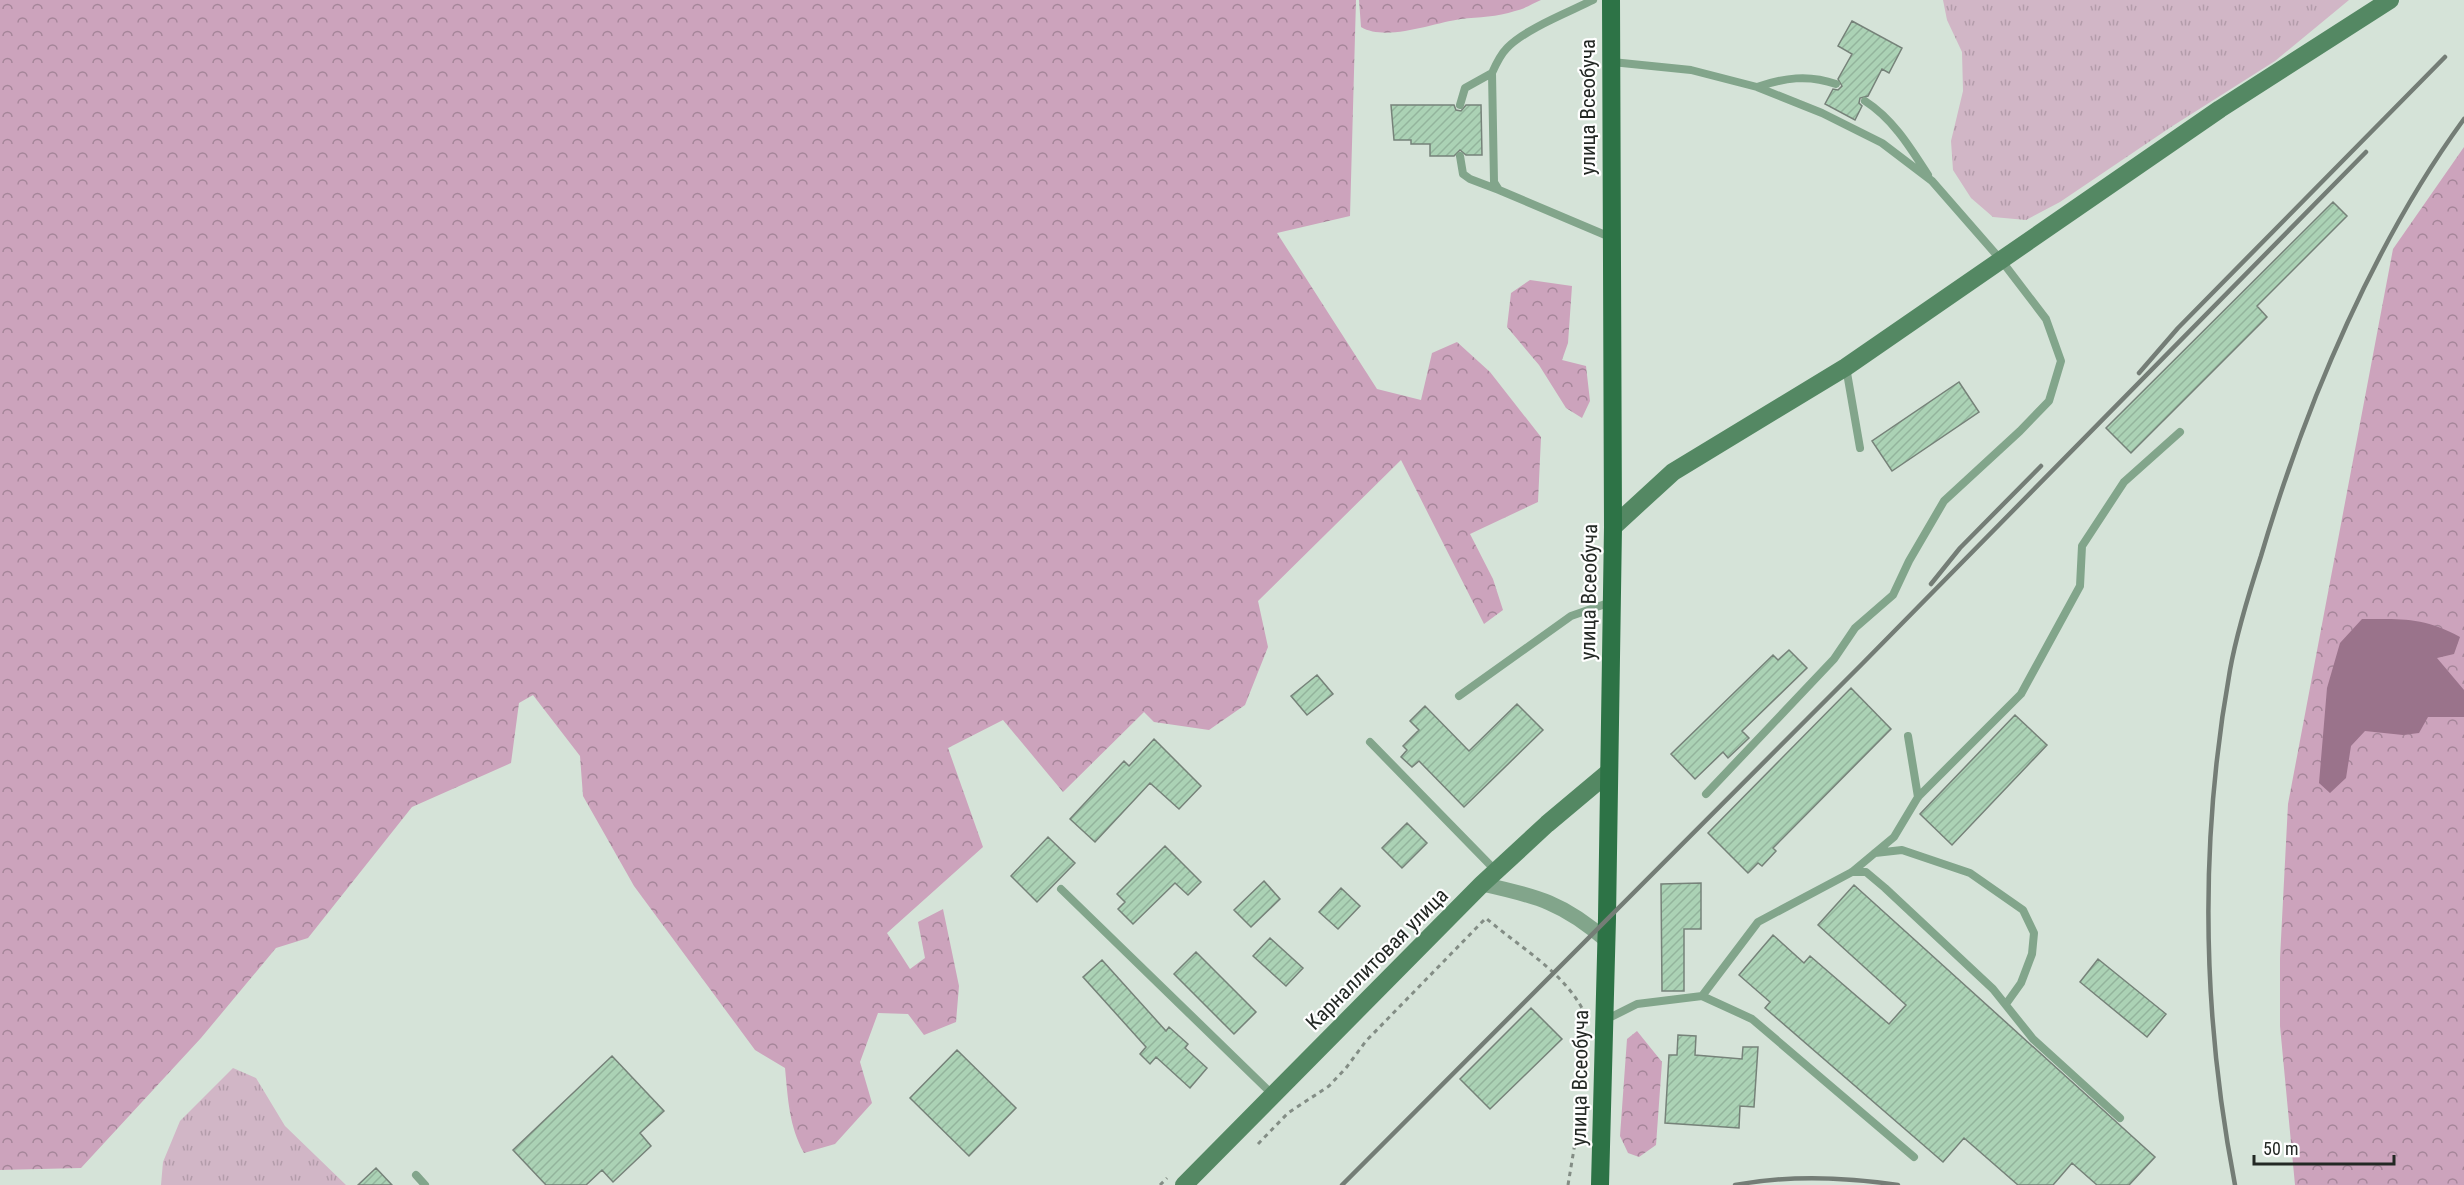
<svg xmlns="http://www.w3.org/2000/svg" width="2464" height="1185" font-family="'Roboto Condensed',sans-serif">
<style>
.grass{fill:url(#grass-tufts)}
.forest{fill:url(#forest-crowns)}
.water{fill:#9a738b}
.building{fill:url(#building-hatch);stroke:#768279;stroke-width:1.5}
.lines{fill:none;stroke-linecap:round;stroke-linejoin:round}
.path{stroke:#838d85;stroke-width:3;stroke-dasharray:4.5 4.5;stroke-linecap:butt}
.lane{stroke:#82a58b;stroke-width:8}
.street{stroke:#82a58b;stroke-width:15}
.secondary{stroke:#548863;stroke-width:18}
.primary{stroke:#2d7346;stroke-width:18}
.rail{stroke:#747d76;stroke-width:4.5}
.labels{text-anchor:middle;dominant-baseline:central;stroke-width:4.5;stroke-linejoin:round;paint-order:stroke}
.street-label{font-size:21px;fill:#232824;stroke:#fff}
</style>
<defs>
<pattern id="grass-tufts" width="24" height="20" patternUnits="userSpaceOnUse" patternTransform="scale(1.5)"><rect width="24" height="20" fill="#d1b6c6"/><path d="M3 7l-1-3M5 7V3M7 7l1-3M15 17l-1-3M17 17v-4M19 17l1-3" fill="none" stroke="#b39caa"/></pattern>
<pattern id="forest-crowns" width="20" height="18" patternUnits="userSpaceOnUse" patternTransform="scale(1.5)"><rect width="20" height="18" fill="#cca3bc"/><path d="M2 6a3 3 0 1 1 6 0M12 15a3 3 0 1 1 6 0" fill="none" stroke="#a58599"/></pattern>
<pattern id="building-hatch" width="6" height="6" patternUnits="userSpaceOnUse" patternTransform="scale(1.5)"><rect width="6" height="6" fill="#abd2b5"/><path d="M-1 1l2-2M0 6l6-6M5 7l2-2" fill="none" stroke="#93b49c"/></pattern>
</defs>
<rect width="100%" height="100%" fill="#d5e3d8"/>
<path class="grass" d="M1943 0H2349L2275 61 2171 127 2060 202 2026 220 1993 217 1971 198 1953 170 1951 141 1963 91 1962 52 1947 20Z
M233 1068 256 1078 285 1126 346 1185H161L163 1162 180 1121Z"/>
<path class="forest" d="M0 0H1356L1350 216 1277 233 1377 389 1421 400 1432 353 1457 342 1490 372 1541 437 1538 502 1470 534 1493 579 1503 610 1484 624 1401 460 1258 601 1268 647 1245 705 1209 730 1154 722 1144 712 1063 792 1003 720 948 748 983 847 887 933 910 969 925 958 918 922 943 909 959 986 956 1022 924 1035 908 1014 878 1013 860 1062 872 1103 835 1144 804 1153C789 1126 788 1099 785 1068L755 1050 634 886 583 796 580 756 533 695 519 703 511 763 412 807 308 938 276 948 201 1038 81 1168 0 1170Z
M1359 0H1541C1532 4 1524 9 1515 11 1497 17 1479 17 1461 19 1433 23 1386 42 1361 27Z
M2464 147V1185H2295L2280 1026V958L2288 804 2393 249Z
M1530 280 1572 286 1568 343 1562 360 1586 366 1590 401 1582 418 1566 408 1539 365 1507 327 1511 293Z
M1637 1031 1662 1062 1656 1145 1639 1157 1628 1153 1620 1136 1627 1039Z"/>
<path class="water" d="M2362 619C2402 619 2424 617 2460 637L2454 654 2437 658 2464 690V717H2428L2419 733 2403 735 2365 731 2351 746 2346 778 2330 793 2319 783 2327 688 2340 643Z"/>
<path class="building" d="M1852 21 1902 48 1889 73 1882 69 1868 96 1860 98 1859 103 1862 106 1855 120 1825 104 1833 89 1838 90 1842 86 1838 79 1852 54 1838 46Z
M1391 105H1454L1456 110 1461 111 1466 105H1481L1482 155H1466L1460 150 1454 156H1430V144H1411V140H1394Z
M2333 202 2347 216 2257 306 2267 317 2131 453 2106 428Z
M1959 382 1979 412 1892 471 1872 441Z
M1789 650 1807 668 1742 731 1749 738 1728 758 1723 752 1695 779 1671 754 1773 655 1778 660Z
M1317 675 1333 694 1307 715 1291 696Z
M1851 688 1891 729 1773 848 1776 851 1762 866 1758 863 1748 873 1708 833Z
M1517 704 1543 730 1464 807 1419 761 1412 767 1401 757 1407 750 1403 746 1419 730 1410 721 1425 706 1469 751Z
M2015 715 2047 745 1952 845 1920 814Z
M1154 739 1201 786 1179 809 1150 783 1095 842 1070 819 1124 761 1129 766Z
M1407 823 1427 843 1402 868 1382 848Z
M1048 837 1075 863 1037 902 1011 876Z
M1165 846 1201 882 1188 895 1175 883 1133 924 1118 909 1125 902 1117 894Z
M1264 881 1280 899 1251 927 1234 910Z
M1701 883V929H1684V991H1662L1661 884Z
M1854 885 2155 1157 2129 1185H2097L2072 1163 2053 1185H2018L1964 1138 1943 1162 1765 1008 1770 1002 1739 975 1773 935 1804 963 1810 956 1889 1024 1906 1005 1818 925Z
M1341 888 1360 906 1338 929 1319 912Z
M1270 938 1303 968 1286 986 1253 956Z
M1196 952 1256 1012 1234 1034 1174 974Z
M2098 959 2166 1014 2147 1037 2080 982Z
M1102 960 1166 1031 1169 1027 1188 1044 1185 1048 1207 1068 1190 1088 1156 1057 1150 1064 1140 1054 1146 1047 1083 977Z
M1531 1008 1562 1039 1490 1109 1460 1079Z
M1678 1035 1696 1036 1695 1055 1742 1059 1743 1047H1758L1754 1107 1740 1106 1739 1128 1665 1123 1669 1055H1677Z
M957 1050 1016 1108 969 1156 910 1098Z
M612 1056 664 1111 640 1133 651 1146 613 1182 602 1170 586 1185H546L513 1150Z
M376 1168 392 1185H358Z"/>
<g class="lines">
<path class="path" d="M1258 1144 1288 1113 1329 1086 1346 1068 1366 1041 1486 918C1520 948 1565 972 1585 1014
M1160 1185 1167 1178
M1568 1185 1582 1101"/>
<path class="lane" d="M1593 0C1569 12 1525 29 1507 48 1500 55 1496 64 1492 73L1494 182 1499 190 1610 237
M1612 62 1691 70 1757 87 1822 113 1882 143 1932 181 2001 260 2046 319 2061 361 2049 401 2020 431 1944 501 1909 561 1893 595 1855 628 1834 659 1706 794
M1757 87C1784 78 1808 74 1836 84
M1865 101C1893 119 1910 147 1928 175
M1460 105 1465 88 1492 73
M1460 156 1463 174 1470 179 1499 190
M1846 367 1860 448
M1459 696 1571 616 1611 602
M1908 736 1918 797
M1370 742 1495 870
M1875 853 1902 850 1970 873 2023 910 2034 933 2032 954 2021 983 2006 1004
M1852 872H1866L1885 888 1993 989 2033 1039 2120 1118
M1061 889 1272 1094
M1702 996 1752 1019 1914 1157
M1605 1020 1637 1004 1702 996 1758 922 1852 872 1894 837 1918 797 2021 694 2080 586 2082 546 2124 482 2180 432
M416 1175 425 1185"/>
<path class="street" d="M1482 884C1537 896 1564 903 1607 941"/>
<path class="secondary" d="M1613 527 1673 472 1846 367 2220 109 2390 0
M1184 1185 1482 884 1547 824 1609 772"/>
<path class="primary" d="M1600 1185 1607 918 1613 527 1611 0"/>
<path class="rail" d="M2139 373 2178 328 2445 57
M1931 584 1960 548 2041 466
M1342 1185 1863 663 2366 152
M1735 1185C1788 1175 1845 1177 1898 1185
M2235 1185C2202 1014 2199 842 2230 670 2237 631 2249 593 2261 556 2277 502 2295 449 2316 396 2355 299 2402 204 2464 119"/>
</g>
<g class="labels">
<g class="street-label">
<text transform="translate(1588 107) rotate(-90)">улица Всеобуча</text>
<text transform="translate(1589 592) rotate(-89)">улица Всеобуча</text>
<text transform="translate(1377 959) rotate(-45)">Карналлитовая улица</text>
<text transform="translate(1580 1078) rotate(-89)">улица Всеобуча</text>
</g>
</g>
<path d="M2254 1155v9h140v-9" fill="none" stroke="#232824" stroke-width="3"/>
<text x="2263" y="1155" font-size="18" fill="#232824" stroke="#ffffff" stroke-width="4.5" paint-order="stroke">50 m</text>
</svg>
